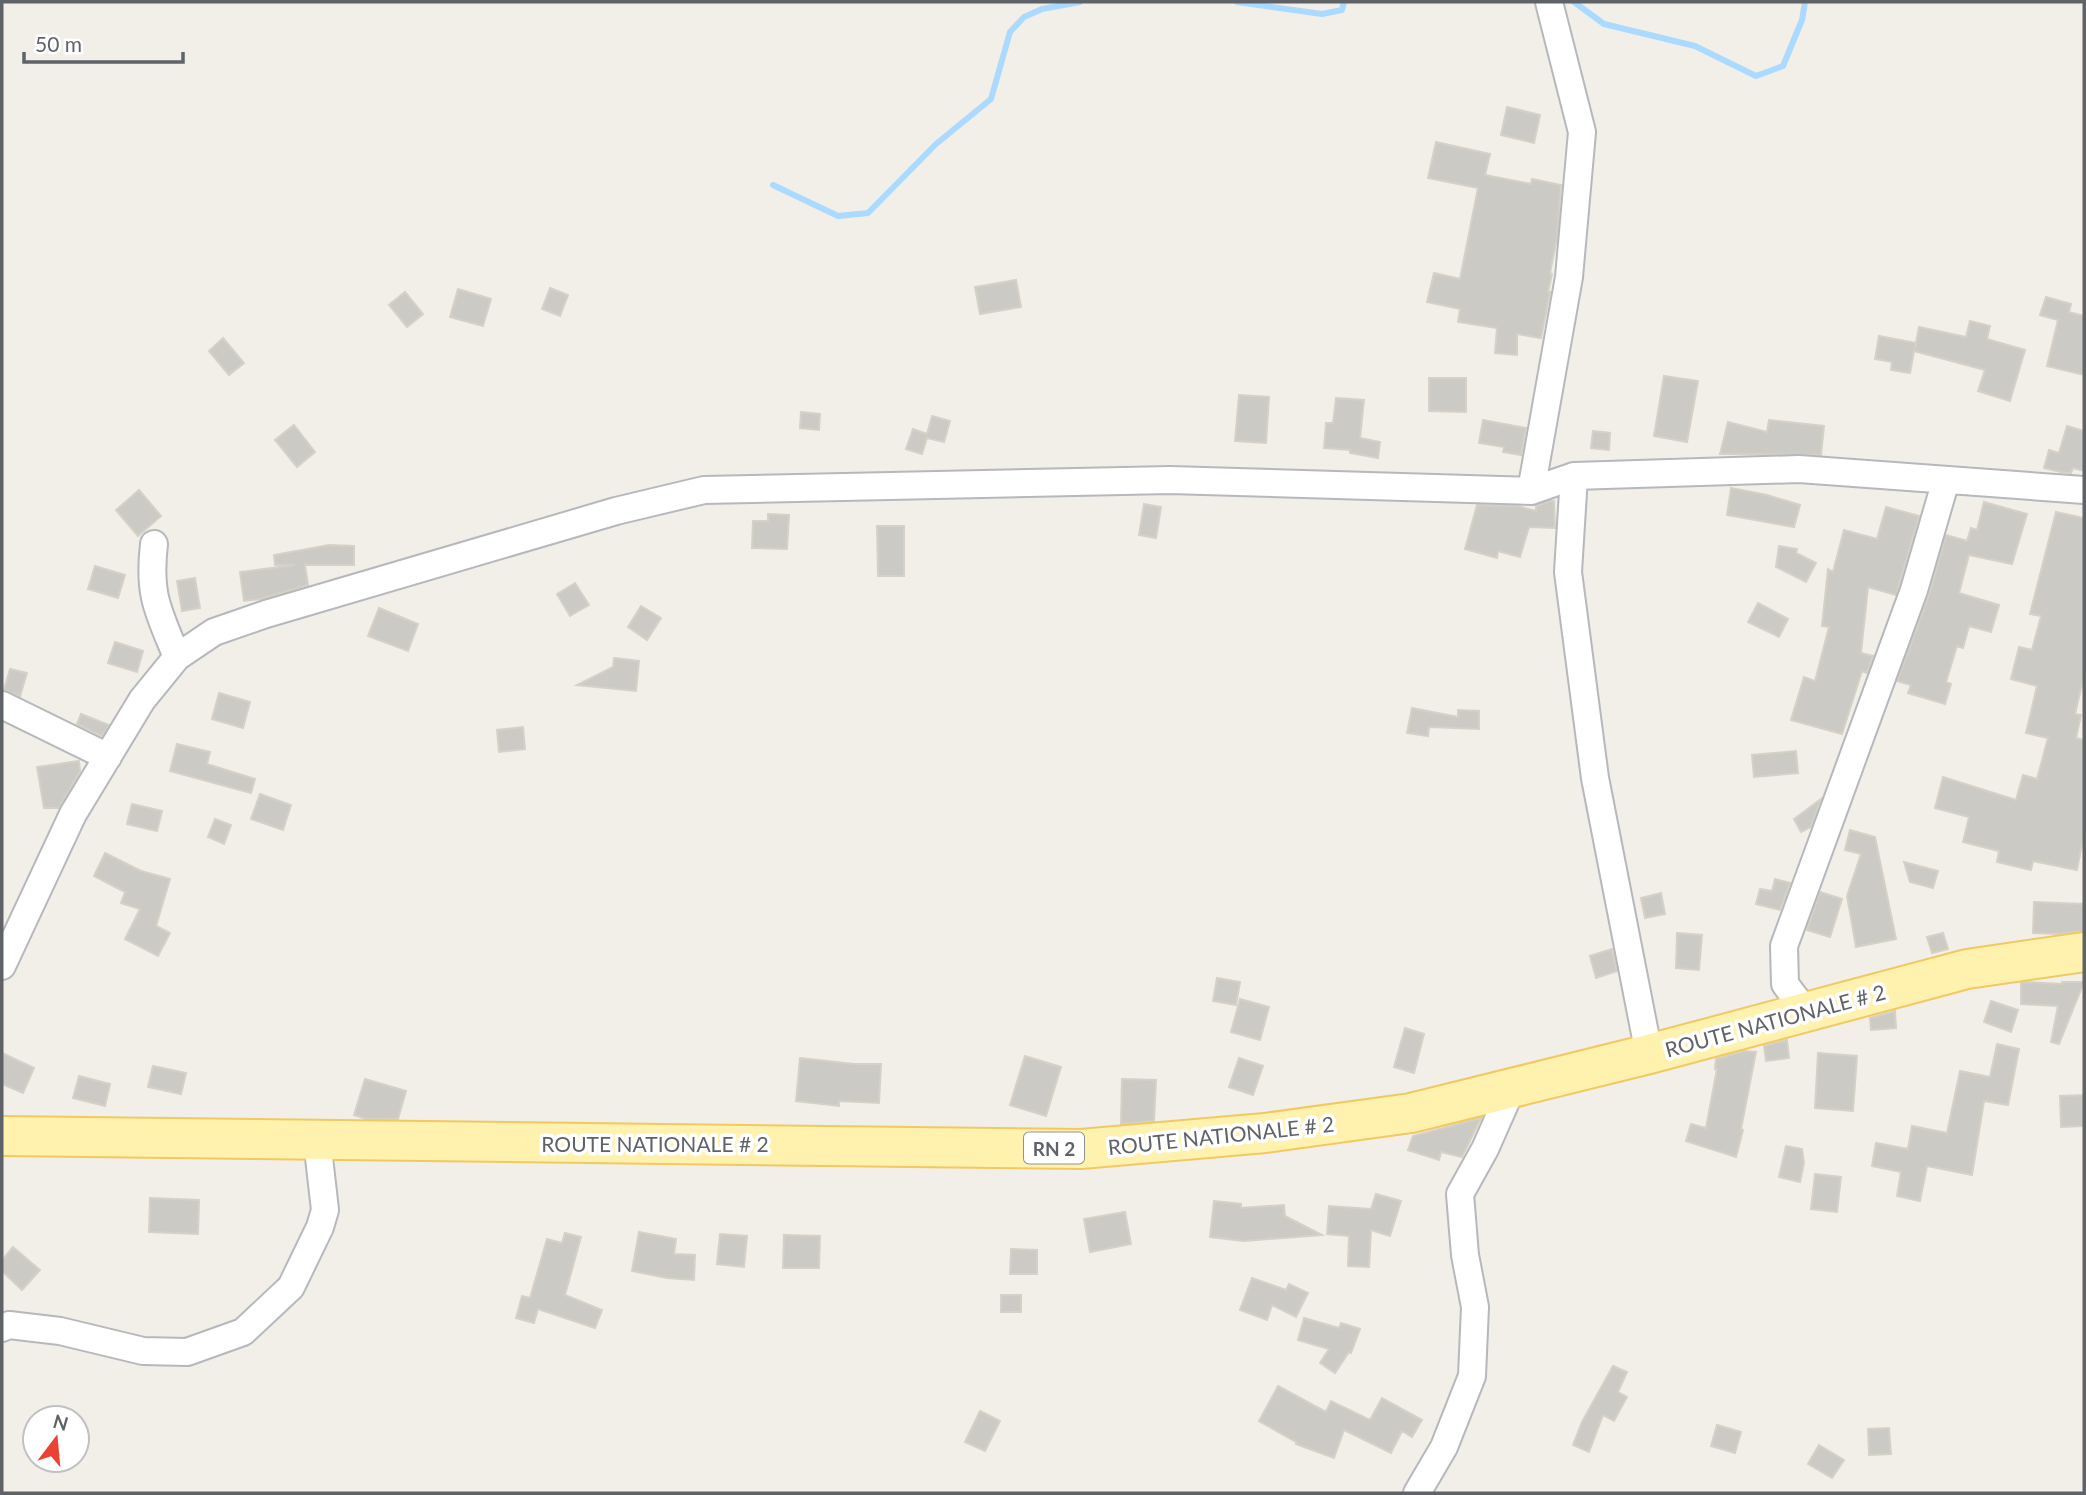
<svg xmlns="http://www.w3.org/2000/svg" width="2086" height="1495" font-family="Lato,sans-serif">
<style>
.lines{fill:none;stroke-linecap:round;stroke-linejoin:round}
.stream{stroke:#aadaff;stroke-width:6}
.building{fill:#cccac5;stroke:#d6d1c6;stroke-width:2}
.street-casing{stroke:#b5b8bc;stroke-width:30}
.primary-casing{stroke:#f2c960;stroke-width:42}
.street{stroke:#fff;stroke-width:26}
.primary{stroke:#fff2af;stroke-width:38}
.labels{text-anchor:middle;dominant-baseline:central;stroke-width:7;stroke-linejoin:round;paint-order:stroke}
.shield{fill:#fff;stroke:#8f9295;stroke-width:2}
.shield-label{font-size:19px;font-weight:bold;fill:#5f6368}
.street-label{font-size:21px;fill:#5f6368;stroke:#fff}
</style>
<rect width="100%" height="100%" fill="#f1efe8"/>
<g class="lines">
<path class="stream" d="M1237 2 1322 14 1342 10 1344 2
M1574 2 1604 24 1695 46 1756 76 1783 66 1802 20 1805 2
M773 185 838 216 868 213 936 144 991 99 1010 32 1024 17 1042 9 1080 2"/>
</g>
<path class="building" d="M1507 107 1540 115 1534 143 1501 135Z
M1436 142 1490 154 1485 175 1531 184 1532 179 1561 185 1557 238 1550 273 1552 274 1548 292H1550L1541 338 1517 334V355L1495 353 1497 328 1458 322 1460 309 1427 302 1434 273 1460 279 1478 188 1428 178Z
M1016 280 1021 307 980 314 975 287Z
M550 288 568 295 560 316 542 309Z
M458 289 491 299 483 326 450 317Z
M405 292 423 314 407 327 389 305Z
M2046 297 2071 304 2069 312 2084 316V375L2047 366 2058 320 2040 315Z
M1970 321 1990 326 1987 339 2025 350 2010 401 1978 391 1985 370 1914 351 1910 373 1891 370 1892 362 1875 359 1879 336 1916 343 1915 348 1919 327 1966 337Z
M223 338 244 363 229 375 209 351Z
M1664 376 1698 381 1687 442 1654 436Z
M1429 378H1466V412L1429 411Z
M1239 395 1269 397 1266 443 1235 441Z
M1336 398 1364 400 1360 438 1380 442 1378 458 1350 453V450L1324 448 1326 423H1333Z
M801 412 820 414 819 430 800 428Z
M932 416 950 421 944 442 927 438 922 454 906 449 913 429 927 434Z
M1483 420 1526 428 1521 455 1503 452 1504 447 1479 443Z
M1769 420 1824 426 1821 455 1720 454 1728 422 1767 432Z
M294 425 315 452 297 467 275 440Z
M2067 426 2084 431V471L2073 468 2071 473 2061 472 2044 468 2049 450 2059 453Z
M1593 431 1610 433 1609 450 1591 448Z
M1731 488 1767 495 1800 505 1794 527 1727 515Z
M139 490 161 516 138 536 116 510Z
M1550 501H1554L1555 528 1529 527 1520 557 1498 551 1497 558 1465 549 1477 505 1518 506 1536 511V506Z
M1984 502 2027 514 2012 564 1969 555 1959 593 1999 605 1991 632 1969 626 1963 648 1957 646 1946 682 1951 684 1945 704 1908 693 1911 685 1897 681 1929 595 1946 535 1967 541 1971 528 1977 530Z
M1144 504 1161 507 1156 538 1139 535Z
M1886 507 1919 516 1896 595 1868 587 1861 653 1873 656 1867 673 1862 671 1842 734 1791 720 1804 677 1815 681 1829 627 1822 626 1828 569 1833 572 1844 530 1877 539Z
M2056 512 2084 518V676L2075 714 2081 715 2076 738 2084 740V834L2077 870 2033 861 2031 870 1997 862 1999 851 1963 842 1969 817 1935 808 1943 777 2016 800 2023 775 2037 779 2048 738 2026 733 2037 686 2011 679 2019 647 2032 650 2041 616 2030 614Z
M768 514 789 515 787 549 752 548 753 521H768Z
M877 526H904V576H878Z
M329 545 354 546V565H305L308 585 261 599 244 601 240 572 295 565H275L274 555Z
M1779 546 1797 549 1796 553 1816 563 1806 582 1776 567Z
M95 566 125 575 118 598 88 589Z
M195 578 200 608 182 611 177 581Z
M575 583 589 605 570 616 557 594Z
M1758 603 1788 619 1779 637 1748 622Z
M641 606 661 618 647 640 628 627Z
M379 608 418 624 408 651 368 636Z
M115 642 143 651 137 672 108 663Z
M614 658 639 661 636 691 577 685 613 667Z
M10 669 27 673 20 696 4 690Z
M219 693 250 702 243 728 212 719Z
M1412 708 1458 717V710L1479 711V729L1429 727 1428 736 1407 733Z
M81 714 109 725 102 736 77 724Z
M523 727 525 749 499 752 497 730Z
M177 744 210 752 207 764 255 779 251 793 170 771Z
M1796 751 1798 773 1754 777 1752 755Z
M79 761 80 771 59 808H44L37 767Z
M260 794 291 805 283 830 251 819Z
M1821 799 1811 827 1801 832 1794 819Z
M132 804 162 811 157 831 127 824Z
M215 819 231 825 224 844 208 837Z
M1850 830 1875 837 1896 939 1856 947 1847 896 1861 854 1845 850Z
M105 853 141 871 170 879 156 926 170 933 158 956 125 939 140 909 121 903 125 892 94 876Z
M1904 862 1938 871 1933 888 1910 882Z
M1775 879 1790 883 1780 910 1756 904 1760 889 1772 891Z
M1820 892 1842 899 1830 937 1807 930Z
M1661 893 1665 914 1645 918 1641 898Z
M2034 902 2084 904V931L2059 934 2033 933Z
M1677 933 1702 935 1699 970 1676 968Z
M1943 933 1948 949 1932 953 1927 937Z
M1612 949 1617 971 1596 978 1590 956Z
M1217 978 1240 982 1236 1005 1213 1001Z
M2027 982 2062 984V982H2084L2059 1044 2051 1042 2058 1006 2021 1004V983Z
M1240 999 1269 1007 1260 1040 1231 1032Z
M1991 1001 2018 1010 2011 1032 1984 1022Z
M1895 1011 1896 1028 1871 1030 1870 1018Z
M1405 1028 1424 1034 1414 1073 1394 1067Z
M1787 1040 1789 1058 1766 1061 1764 1046Z
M1997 1044 2019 1049 2008 1105 1984 1101 1972 1175 1927 1166 1920 1201 1897 1196 1901 1172 1872 1166 1876 1143 1908 1149 1912 1126 1947 1133 1960 1071 1990 1077Z
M1745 1051 1756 1052 1741 1129 1743 1130 1736 1157 1686 1141 1691 1124 1706 1128 1717 1069H1715L1716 1059Z
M2 1053 34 1068 23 1093 2 1084Z
M1818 1053 1857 1056 1853 1111 1815 1108Z
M1025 1056 1061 1067 1046 1116 1010 1105Z
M800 1058 854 1064H881L879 1103 839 1101V1106L796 1101Z
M1239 1058 1263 1066 1253 1095 1229 1087Z
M153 1066 186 1073 181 1094 148 1087Z
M79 1076 110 1084 105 1106 73 1098Z
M365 1079 406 1091 398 1119H366L354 1115Z
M1122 1079 1156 1080 1154 1121 1121 1124Z
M2084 1095V1126L2061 1127 2060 1096Z
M1481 1118 1462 1157 1441 1152 1439 1160 1408 1150 1413 1136Z
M1786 1146 1802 1149 1804 1163 1800 1182 1779 1177Z
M1815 1174 1841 1177 1837 1212 1811 1209Z
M1376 1194 1401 1201 1390 1236 1371 1230 1369 1267 1348 1266 1349 1236 1327 1234 1329 1206 1371 1209Z
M150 1198 199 1200 198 1234 149 1232Z
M1214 1201 1241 1204V1208L1284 1205 1285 1216 1322 1235 1244 1241 1210 1237Z
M1125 1212 1131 1244 1090 1252 1084 1219Z
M639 1232 676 1239 674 1254 695 1255 694 1280 667 1278 632 1271Z
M565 1233 581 1237 565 1295 602 1310 595 1328 538 1309 534 1323 516 1318 522 1296 530 1298 547 1239 562 1243Z
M720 1234 747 1236 744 1267 717 1264Z
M784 1235 820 1236 819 1268H783Z
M13 1247 40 1270 22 1290 2 1271V1260Z
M1011 1249 1037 1250V1274H1010Z
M1252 1278 1286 1290 1289 1284 1308 1293 1296 1317 1272 1305 1267 1320 1240 1310Z
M1001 1295H1021V1312H1001Z
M1304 1318 1339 1328 1341 1323 1360 1329 1351 1353 1349 1352 1335 1373 1320 1363 1329 1349 1298 1340Z
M1613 1366 1627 1372 1618 1392 1627 1397 1614 1421 1603 1415 1589 1452 1573 1445 1582 1422Z
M1278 1386 1326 1412 1331 1401 1370 1420 1382 1398 1422 1420 1412 1437 1402 1431 1391 1453 1344 1430 1334 1458 1296 1444V1442L1259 1421Z
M980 1411 1000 1421 985 1451 965 1442Z
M1717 1425 1741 1432 1735 1453 1711 1446Z
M1889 1428 1891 1454 1869 1455 1868 1429Z
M1819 1445 1844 1460 1832 1478 1808 1464Z"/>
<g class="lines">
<g class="street-casing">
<path id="street" d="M1574 476 1568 572 1595 778 1649 1054
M1531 491 1569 277 1582 132 1549 2
M154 544C148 595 158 611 177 657
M2 705 108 757
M2 966 73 814 142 700 177 657 214 632 266 614 616 511 704 490 1170 480 1531 491 1574 476 1799 469 2084 490
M1806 1012 1785 984 1784 946 1914 590 1946 480
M2 1328 9 1325 60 1331 143 1351 187 1352 243 1332 291 1287 320 1227 325 1210 317 1140
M1417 1493 1444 1447 1472 1376 1475 1307 1465 1255 1460 1194 1485 1149 1512 1088"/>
</g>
<g class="primary-casing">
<path id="primary" d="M2 1136 1081 1149 1265 1133 1411 1113 1649 1054 1967 969 2084 952"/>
</g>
<use href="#street" class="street"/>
<use href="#primary" class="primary"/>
</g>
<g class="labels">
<rect class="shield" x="1024" y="1132.5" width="60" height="31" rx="5"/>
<g class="shield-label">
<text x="1054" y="1148">RN 2</text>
</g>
<g class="street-label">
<text transform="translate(1775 1020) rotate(-15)">ROUTE NATIONALE # 2</text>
<text transform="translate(1221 1135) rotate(-6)">ROUTE NATIONALE # 2</text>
<text x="655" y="1143">ROUTE NATIONALE # 2</text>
</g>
</g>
<rect width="2086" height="1495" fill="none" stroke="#5f6368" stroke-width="7"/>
<g transform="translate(56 1439) rotate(16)"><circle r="33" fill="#ffffff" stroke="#bfc1c3" stroke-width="2"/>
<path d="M0-5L12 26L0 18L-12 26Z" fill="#ea4335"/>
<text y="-10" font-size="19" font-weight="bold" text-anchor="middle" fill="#5f6368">N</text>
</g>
<path d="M24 52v10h159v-10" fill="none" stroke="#5f6368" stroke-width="3.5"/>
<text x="35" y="52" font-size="21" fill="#5f6368" stroke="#ffffff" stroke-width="5" paint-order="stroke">50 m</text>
</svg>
